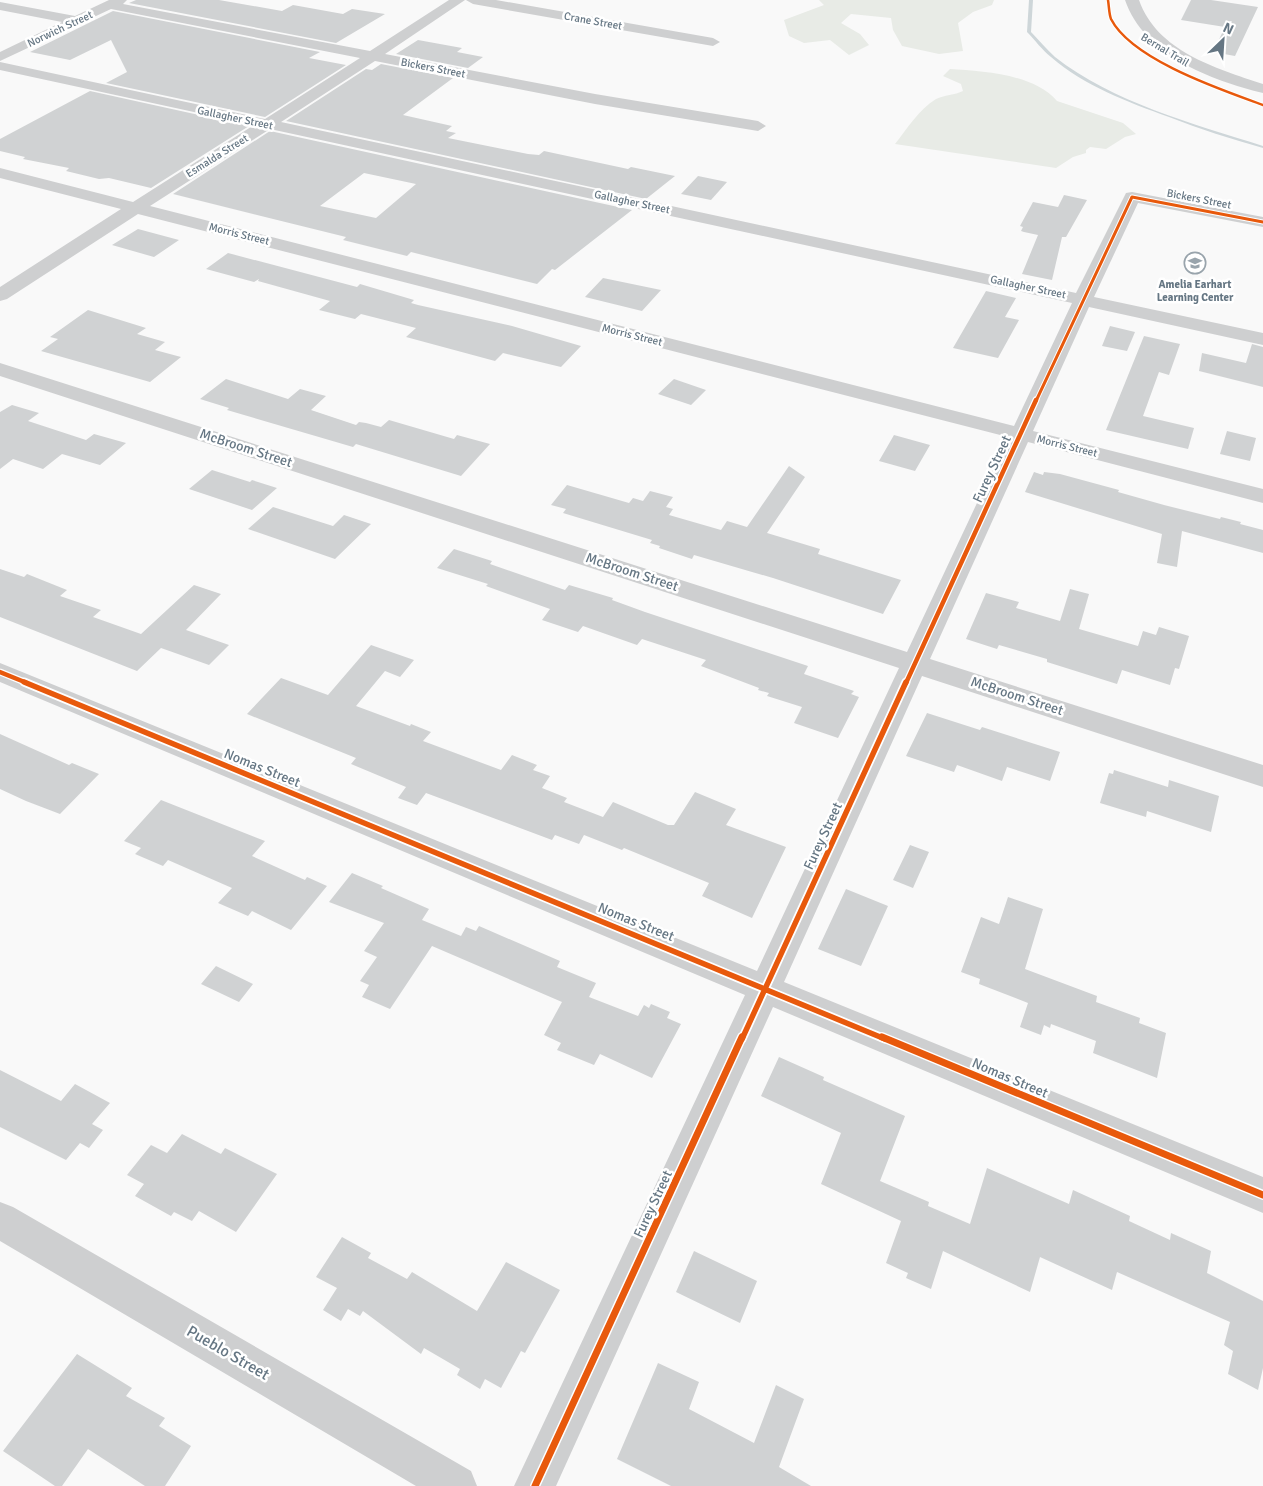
<svg xmlns="http://www.w3.org/2000/svg" width="1263" height="1486" font-family="Signika,sans-serif">
<style>
.green{fill:#e8ebe6}
.lines{fill:none;stroke-linecap:round;stroke-linejoin:round}
.stream{fill:#ced6d9;fill-rule:evenodd}
.building{fill:#d0d2d3;fill-rule:evenodd}
.minor{fill:#cecfd0;fill-rule:evenodd}
.cycleway-far4-casing{stroke:#fff;stroke-width:4.5}
.cycleway-far3-casing{stroke:#fff;stroke-width:5}
.cycleway-far2-casing{stroke:#fff;stroke-width:7}
.cycleway-far1-casing{stroke:#fff;stroke-width:9}
.cycleway-casing{stroke:#fff;stroke-width:10}
.cycleway-far4{stroke:#e8590c;stroke-width:2.5}
.cycleway-far3{stroke:#e8590c;stroke-width:3}
.cycleway-far2{stroke:#e8590c;stroke-width:4.5}
.cycleway-far1{stroke:#e8590c;stroke-width:5.5}
.cycleway{stroke:#e8590c;stroke-width:7}
.labels{text-anchor:middle;dominant-baseline:central;stroke-width:5;stroke-linejoin:round;paint-order:stroke}
.far-street-label{font-size:11px;fill:#657683;stroke:#fff}
.far-poi-label{font-size:11px;font-weight:bold;fill:#657683;stroke:#fff}
.street-label{font-size:14px;fill:#657683;stroke:#fff}
.near-street-label{font-size:16px;fill:#657683;stroke:#fff}
</style>
<rect width="100%" height="100%" fill="#f9f9f9"/>
<path class="green" d="M819 0H994L992 5 973 12 958 23 963 51 939 54 902 46 893 30 891 18 851 14 841 23 860 34 869 45 849 55 830 40 804 43 789 36 784 20 824 5Z
M950 69C983 71 1034 74 1057 101L1123 123 1136 134 1125 137 1106 149 1090 147 1086 150V153L1073 157 1056 168 895 144C907 129 919 109 936 99 944 95 955 95 963 91L961 84 943 76Z"/>
<g class="lines">
<path class="stream" d="M1029 0H1033L1031 32C1039 40 1046 49 1055 57 1112 102 1194 124 1263 146V148C1231 139 1200 129 1169 117 1128 102 1084 86 1051 57 1042 50 1035 40 1027 32Z"/>
</g>
<path class="building" d="M136 0H219L282 11 293 5 343 14 352 9 385 14 336 43 129 3Z
M1191 0H1211L1258 7 1235 56 1213 52 1225 27 1181 20Z
M113 11 320 52 309 58 346 65 265 117 106 83 127 72 111 40 70 60 30 52Z
M418 40 462 48 457 52 483 57 468 68 396 54Z
M381 64 453 78 403 115 452 126 446 131 456 133 448 138 528 154 539 155 544 151 628 169 631 167 675 176 646 199 286 121 366 69 372 70Z
M90 91 249 126 151 188 109 178 99 179 66 171 69 168 23 159 25 157 0 151V139Z
M270 131 632 210 555 270 552 269 537 284 411 252 407 256 343 240 346 237 173 194ZM364 173 416 184 376 218 320 206Z
M698 176 727 182 711 200 681 194Z
M1064 195 1087 200 1066 237H1062L1052 280 1022 274 1038 235 1024 232 1021 231 1023 227 1020 226 1033 202 1058 207Z
M138 229 179 240 154 257 112 245Z
M228 253 357 287 360 284 414 300 411 303 418 305 512 326 581 346 561 367 503 353 495 361 406 337 416 328 361 314 355 319 319 310 330 301 258 281 259 279 254 282 206 269Z
M603 278 661 290 642 311 585 297Z
M986 291 1016 298 1005 317 1019 320 998 358 953 348Z
M88 310 146 328 137 334 165 342 155 350 181 357 150 382 41 351 58 339 50 337Z
M1110 326 1135 332 1127 351 1102 346Z
M1144 336 1180 344 1169 375 1159 372 1143 416 1194 428 1188 449 1106 430Z
M1252 344 1263 347V387L1199 371 1202 353 1246 363Z
M226 379 288 399 300 389 326 396 311 410 356 425 359 422 366 423 381 427 389 420 454 439 457 435 490 444 461 476 356 444 353 447 227 410 229 408 200 399Z
M674 379 706 390 691 405 658 394Z
M12 405 39 413 28 421 86 440 94 434 126 443 100 465 62 454 43 469 13 459 0 469V412Z
M1227 431 1256 438 1250 461 1220 454Z
M894 435 930 445 915 471 879 461Z
M789 466 805 477 767 533 820 549 818 554 901 580 883 614 773 578 694 555 692 559 659 548 660 546 650 543 652 540 563 513 566 509 551 505 567 485 629 503 633 498 643 501 650 491 673 497 666 507 673 509 669 515 721 530 727 521 747 527Z
M212 470 250 482 252 480 277 488 252 510 189 489Z
M1034 472 1043 475 1044 472 1060 474 1119 490 1118 492 1164 505 1220 519 1221 517 1241 522 1240 524 1263 530V553L1182 531 1177 567 1157 563 1162 534 1025 492Z
M273 507 333 526 344 515 371 524 335 559 248 529Z
M454 549 492 561 490 564 565 590 569 585 613 598 612 600 645 612 808 666 804 674 854 691 851 694 859 697 838 738 794 723 802 707 767 696 769 693 758 690 759 688 701 666 706 660 642 639 637 645 583 626 578 632 542 620 550 609 486 586 488 584 437 568Z
M0 569 24 577 27 574 67 590 60 596 101 610 93 617 141 634 194 585 221 594 186 630 229 645 209 665 161 648 137 671 0 617Z
M1070 589 1089 594 1079 629 1138 646 1143 631 1156 635 1159 627 1189 636 1179 669 1175 668 1170 685 1122 670 1117 684 1047 662V659L999 645 997 649 966 639 986 593 1019 602 1016 608 1060 621Z
M371 645 414 660 400 677 385 671 356 706 410 726 411 724 431 732 423 741 501 770 512 755 537 765 533 770 550 776 542 788 567 798 564 802 603 817 613 802 668 825H674L695 792 736 809 726 825 786 847 752 918 702 896 709 883 624 848 622 850 584 835 579 844 555 835 552 840 426 793 417 805 398 798 406 787 351 764 356 758 247 714 281 678 328 695Z
M927 713 980 730 982 727 1060 752 1050 781 1007 767 1002 781 957 765 954 772 906 756Z
M0 734 69 765 72 763 99 774 60 814 26 801 0 789Z
M1114 770 1168 787 1169 780 1219 796 1211 832 1147 811 1146 817 1100 803 1109 773 1113 774Z
M161 800 265 841 252 856 305 880 307 877 327 886 291 930 252 911 248 916 218 903 232 888 168 860 163 866 135 854 141 848 124 841Z
M910 845 929 852 913 888 893 880Z
M352 873 383 886 381 888 429 909 422 920 461 936 466 927 476 931 479 926 560 961 557 967 596 983 589 997 638 1016 644 1005 649 1008 651 1004 670 1012 667 1018 681 1024 652 1078 600 1054 594 1065 557 1050 561 1043 544 1035 562 1002 432 946 390 1009 362 997 369 985 360 981 377 957 364 951 384 923 329 902Z
M846 889 888 906 861 966 818 949Z
M1008 897 1043 909 1025 969 1097 996 1096 1002 1140 1018 1139 1023 1166 1033 1157 1078 1093 1053 1096 1041 1051 1024 1050 1028 1044 1025 1041 1035 1020 1027 1028 1003 979 984 980 979 961 972 981 917 999 924Z
M216 966 253 984 239 1002 201 984Z
M779 1057 824 1077 823 1080 905 1116 880 1181 929 1202 928 1206 970 1224 987 1168 1069 1204 1073 1190 1130 1216 1129 1221 1170 1240 1171 1233 1211 1251 1207 1273 1263 1301V1368L1258 1390 1228 1374 1233 1351 1224 1345 1230 1322 1117 1272 1112 1290 1040 1257 1030 1292 943 1251 931 1289 906 1278 908 1273 886 1263 901 1221 821 1184 841 1133 761 1096Z
M0 1070 61 1101 75 1084 110 1103 92 1124 103 1130 89 1148 80 1143 66 1160 0 1127Z
M182 1134 221 1154 225 1148 277 1174 236 1232 199 1211 192 1221 174 1212 171 1216 135 1196 144 1184 127 1175 151 1145 167 1153Z
M342 1237 371 1253 368 1258 407 1279 412 1272 477 1311 506 1262 560 1290 525 1353 521 1351 501 1388 485 1379 480 1389 457 1375 460 1369 424 1348 421 1354 363 1311 360 1316 348 1309 341 1321 323 1310 337 1288 316 1277Z
M694 1251 757 1281 740 1323 676 1292Z
M77 1354 132 1388 126 1396 165 1418 159 1426 191 1446 165 1486H145L88 1449 62 1486H55L3 1451Z
M658 1363 699 1382 689 1409 754 1443 776 1385 804 1399 779 1467 811 1486H671L617 1459Z"/>
<g class="lines">
<path class="minor" d="M109 0H127L123 4 370 51 449 0H465L385 54 595 94 758 121 766 126 758 131 595 104 375 61 281 122 1076 293 1126 193 1132 192 1263 217V227L1138 203 1094 297 1263 333V345L1089 307 1033 431 1263 489V503L1028 442 930 659 1263 765V787L922 676 784 982 1263 1177V1213L773 1007 556 1486H514L745 995 0 682V663L757 971 899 668 0 376V363L907 652 1008 437 138 214 7 299 0 301V287L121 209 0 178V168L133 202 254 125 0 70V62L265 119 360 58 111 9 0 61V52L62 22 0 10V2L75 16ZM270 129 1072 303 1014 426 150 206Z
M466 0H496L713 38 720 42 713 46 473 4Z
M1125 0H1139C1157 51 1215 68 1263 84V93C1210 80 1144 55 1125 0Z
M0 1202 13 1207 471 1471 477 1486H416L0 1241Z"/>
<g class="cycleway-far4-casing">
<path id="cycleway-far4" d="M1108 0C1109 6 1109 14 1111 19 1132 60 1222 90 1263 105"/>
</g>
<g class="cycleway-far3-casing">
<path id="cycleway-far3" d="M1036 401 1132 197 1263 222"/>
</g>
<g class="cycleway-far2-casing">
<path id="cycleway-far2" d="M0 672 27 683
M906 683 1036 400"/>
</g>
<g class="cycleway-far1-casing">
<path id="cycleway-far1" d="M24 682 885 1039
M742 1039 906 682"/>
</g>
<g class="cycleway-casing">
<path id="cycleway" d="M882 1037 1263 1195
M535 1486 742 1037"/>
</g>
<use href="#cycleway-far4" class="cycleway-far4"/>
<use href="#cycleway-far3" class="cycleway-far3"/>
<use href="#cycleway-far2" class="cycleway-far2"/>
<use href="#cycleway-far1" class="cycleway-far1"/>
<use href="#cycleway" class="cycleway"/>
</g>
<defs>
<g id="school-ring" transform="scale(1.125)"><circle r="9.5" fill="#fff" stroke="#99a4ac" stroke-width="1.5"/><path d="M0-5L7-2L0 1L-7-2ZM-4 1L0 2.5L4 1V4Q0 6-4 4Z" fill="#99a4ac"/></g>
</defs>
<g fill-rule="evenodd">
<use href="#school-ring" x="1195" y="263"/>
</g>
<g class="labels">
<g class="far-street-label">
<text transform="translate(593 21) rotate(10)">Crane Street</text>
<text transform="translate(60 29) rotate(-25)">Norwich Street</text>
<text transform="translate(1165 50) rotate(31)">Bernal Trail</text>
<text transform="translate(433 68) rotate(11)">Bickers Street</text>
<text transform="translate(235 118) rotate(12)">Gallagher Street</text>
<text transform="translate(217 156) rotate(-32)">Esmalda Street</text>
<text transform="translate(1199 199) rotate(11)">Bickers Street</text>
<text transform="translate(632 202) rotate(12)">Gallagher Street</text>
<text transform="translate(239 234) rotate(14)">Morris Street</text>
<text transform="translate(1028 287) rotate(12)">Gallagher Street</text>
<text transform="translate(632 335) rotate(14)">Morris Street</text>
<text transform="translate(1067 446) rotate(14)">Morris Street</text>
</g>
<g class="far-poi-label">
<text x="1195" y="284">Amelia Earhart<tspan x="1195" dy="13">Learning Center</tspan></text>
</g>
<g class="street-label">
<text transform="translate(246 448) rotate(18)">McBroom Street</text>
<text transform="translate(992 469) rotate(-65)">Furey Street</text>
<text transform="translate(632 572) rotate(18)">McBroom Street</text>
<text transform="translate(1017 696) rotate(18)">McBroom Street</text>
<text transform="translate(262 768) rotate(22)">Nomas Street</text>
<text transform="translate(823 836) rotate(-65)">Furey Street</text>
<text transform="translate(636 922) rotate(22)">Nomas Street</text>
<text transform="translate(1010 1078) rotate(23)">Nomas Street</text>
<text transform="translate(653 1204) rotate(-65)">Furey Street</text>
</g>
<g class="near-street-label">
<text transform="translate(228 1353) rotate(30)">Pueblo Street</text>
</g>
</g>
<g transform="translate(1223 40) rotate(25)" stroke="#ffffff" stroke-width="4" paint-order="stroke">
<path d="M0-4L9 19L0 12L-9 19Z" fill="#657683"/>
<text y="-8" font-size="14" font-weight="bold" text-anchor="middle" fill="#657683">N</text>
</g>
</svg>
